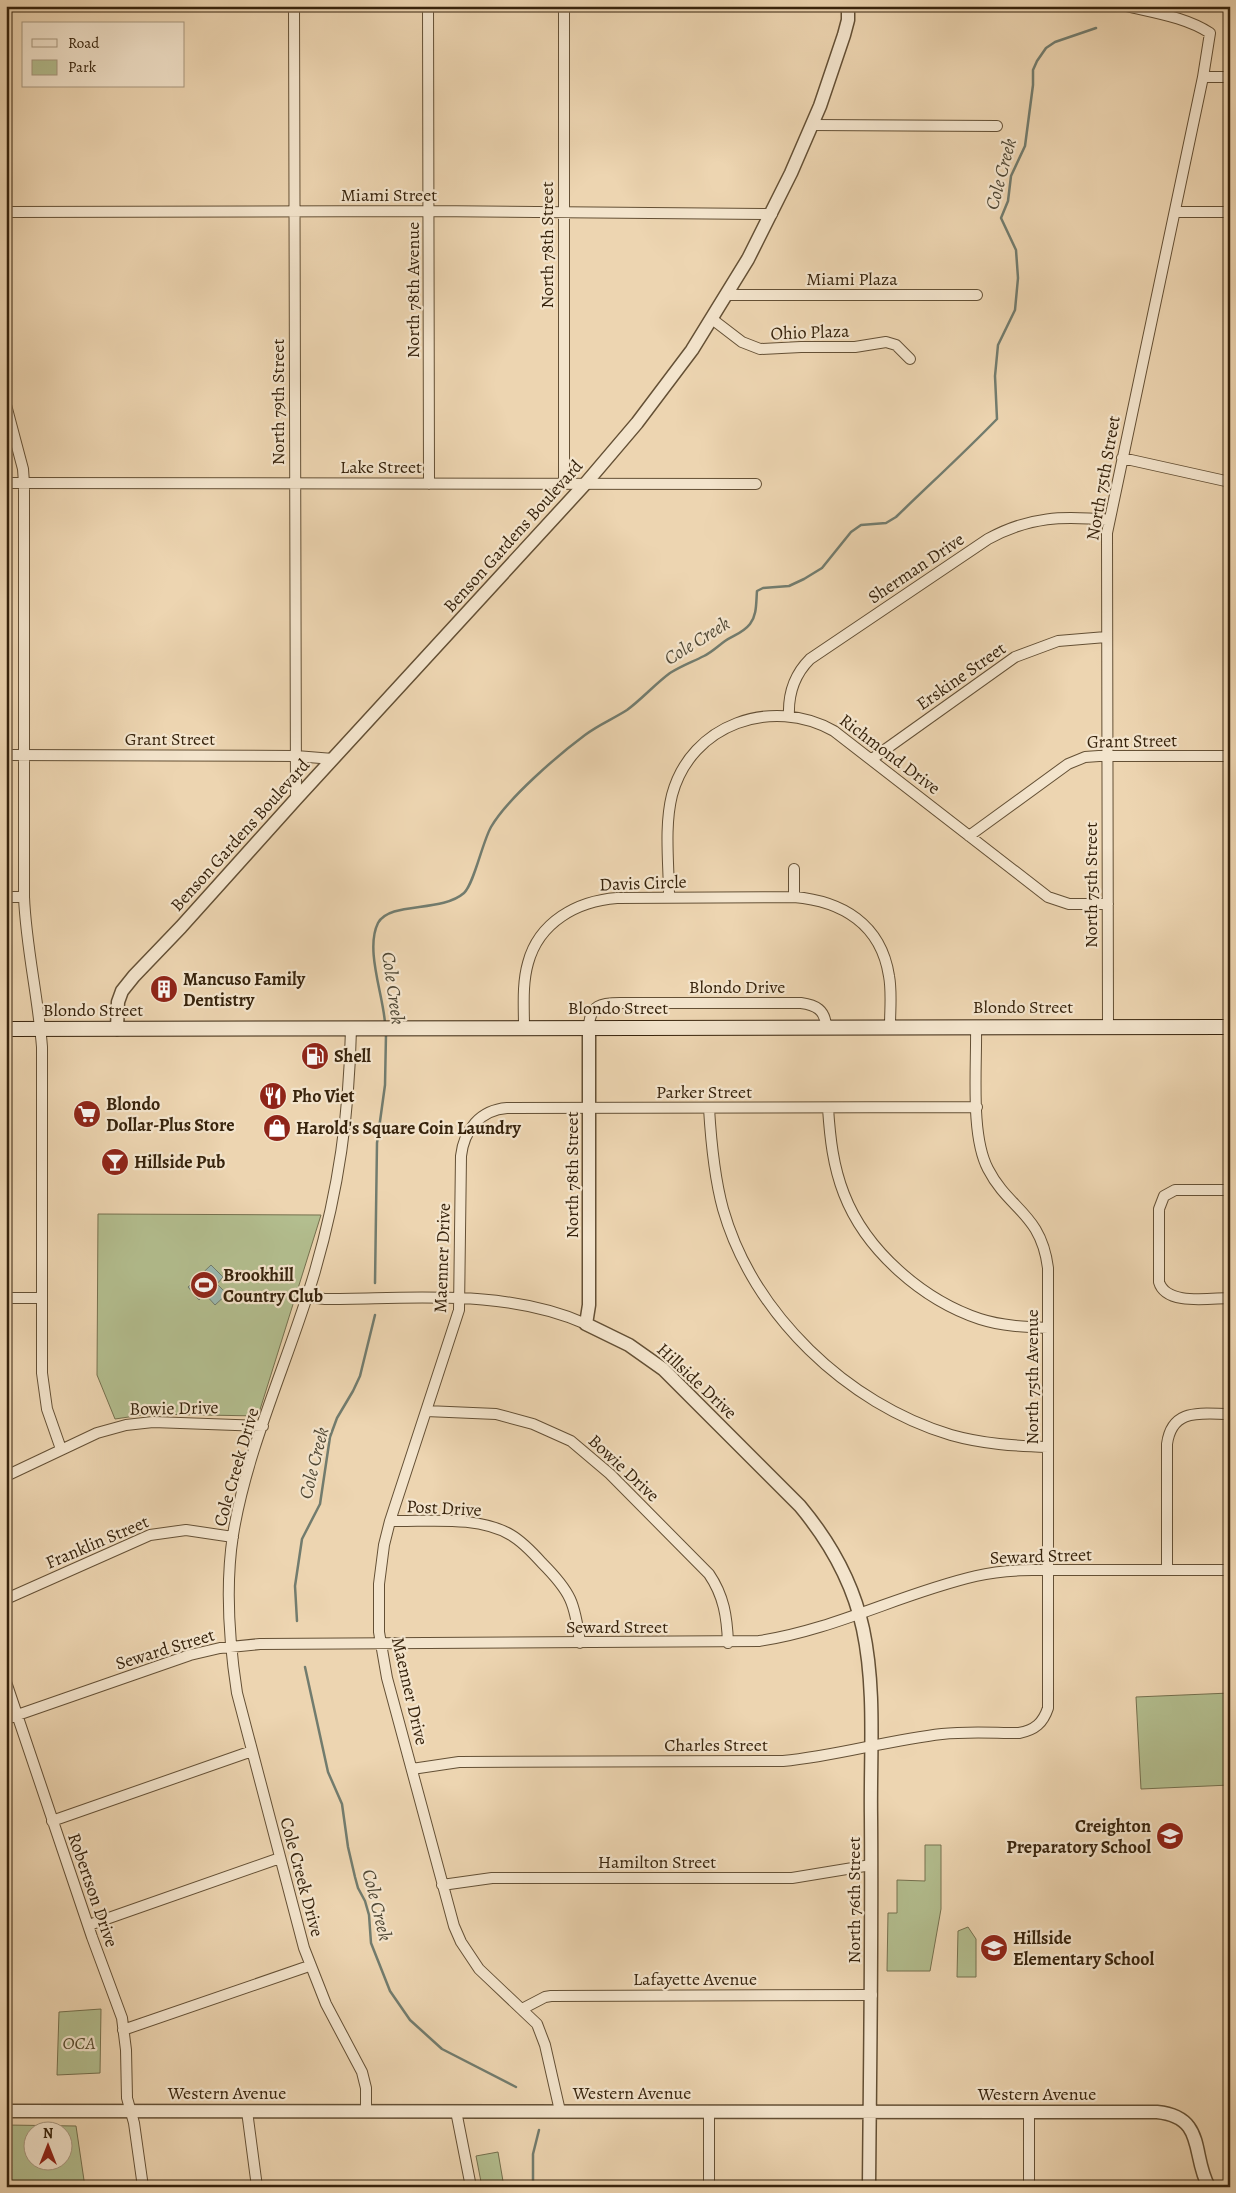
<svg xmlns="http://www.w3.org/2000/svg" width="1236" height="2193" font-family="Alegreya,serif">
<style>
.green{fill:#b3be8f;stroke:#75704e;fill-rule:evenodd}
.water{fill:#9ab8b0;stroke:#727c6e}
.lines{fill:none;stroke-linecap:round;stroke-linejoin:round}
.stream{stroke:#727c6e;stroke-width:2.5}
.minor-casing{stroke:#645035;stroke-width:12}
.tertiary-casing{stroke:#645035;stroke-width:15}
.secondary-casing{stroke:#37230c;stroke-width:16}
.minor{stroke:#f3e4cc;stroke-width:10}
.tertiary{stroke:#f3e4cc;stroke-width:12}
.secondary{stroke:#f3e4cc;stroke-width:14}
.labels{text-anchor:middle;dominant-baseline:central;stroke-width:4.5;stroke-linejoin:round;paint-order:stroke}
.street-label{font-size:18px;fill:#37230c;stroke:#f3e4cc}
.poi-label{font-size:18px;font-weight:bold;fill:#37230c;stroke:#f3e4cc;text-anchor:start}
.park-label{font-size:18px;font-style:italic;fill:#564a2d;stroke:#f3e4cc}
.water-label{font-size:19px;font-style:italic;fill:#504835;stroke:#f3e4cc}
</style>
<rect width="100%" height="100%" fill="#edd5b1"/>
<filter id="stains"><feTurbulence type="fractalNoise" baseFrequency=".004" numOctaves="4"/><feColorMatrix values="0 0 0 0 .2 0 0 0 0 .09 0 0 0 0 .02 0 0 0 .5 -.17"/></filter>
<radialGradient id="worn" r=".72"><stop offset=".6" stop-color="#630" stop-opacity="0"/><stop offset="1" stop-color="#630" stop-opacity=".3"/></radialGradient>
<path class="green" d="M98 1214 321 1215 258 1416 149 1414 115 1419 97 1375Z
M1230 1693V1785L1141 1789 1136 1697Z
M925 1845H941V1909L930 1971H887L888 1913H897V1880L925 1881Z
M968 1927 976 1939V1977H957L958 1931Z
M101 2009 100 2073 57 2075 59 2012Z
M6 2125 76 2126 85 2187H6ZM32 2130H62V2160H32Z
M498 2152 504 2187H482L476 2156Z"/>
<path class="water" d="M211 1265 223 1277 217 1284 227 1294 215 1305 205 1294 199 1300 188 1287Z"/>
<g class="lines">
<path class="stream" d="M385 1023C383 994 365 949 378 923 390 901 441 913 464 893 474 884 482 843 491 827 507 799 558 755 585 735 598 725 613 719 627 710 642 699 655 684 670 673 681 666 692 662 704 656 712 652 718 646 725 641 734 635 743 633 750 624 757 615 756 603 757 591L763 588 789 586 804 579 822 568 851 532 861 525 886 523 896 517C930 484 964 453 997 419L995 376 998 345 1015 310 1018 278 1016 250 1001 218 1008 201 1011 176 1025 146 1033 85V70L1037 61 1046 48 1055 42 1096 28
M375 1283 377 1143 385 1085 386 1034
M297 1621 295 1586 302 1539 320 1504 330 1437 337 1418 353 1391 360 1376 375 1315
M305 1667 328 1772 342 1804 348 1847 355 1877 358 1888 365 1901 369 1915 371 1943 390 1991 410 2020 442 2049 516 2087
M533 2187V2154L539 2130"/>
<g class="minor-casing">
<path id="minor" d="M294 6 296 799
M428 6 429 484
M564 6V483
M1203 77H1230
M812 125 997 126
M6 212 429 211 772 214
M1175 212H1230
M727 295H977
M712 319 742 342 760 349 801 347H855L886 342 896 345 910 359
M6 405 23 469 24 483V897C26 947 38 996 42 1047V1373L47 1409 61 1449
M1122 458 1230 482
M6 483 756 484
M789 716C788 694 794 675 810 659L988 539C1030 516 1063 516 1109 520
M6 755 296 756 333 759
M872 759 1015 657 1058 641 1106 637
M969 836 1068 764 1085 757 1099 756H1230
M6 897H24
M669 897C669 865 664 827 672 795 691 724 772 696 834 731L1048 897 1069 904H1108
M794 897V869
M589 1026C590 1005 601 1003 620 1003H801C816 1005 825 1010 826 1026
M1108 1026 1107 533 1203 77 1210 33C1185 17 1155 13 1126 6
M524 1028C524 1007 522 984 528 963 539 922 577 901 617 898L794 897C842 901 881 924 889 976 892 992 890 1009 890 1026
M351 1029C349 1115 339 1188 315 1271 290 1357 247 1447 233 1535 225 1587 229 1641 237 1693L304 1948 326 2004 362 2072 366 2088V2111
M709 1108C711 1142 714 1176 723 1209 753 1314 847 1404 951 1435 983 1444 1015 1446 1048 1447
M828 1108C830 1138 833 1166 844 1194 866 1251 923 1300 980 1319 1002 1326 1025 1327 1048 1328
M1230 1190H1175L1164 1196 1159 1209V1282C1166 1306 1210 1298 1230 1298
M307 1297 325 1299C412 1299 505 1288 586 1324
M6 1298H42
M426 1411 496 1414 533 1424 571 1441 610 1474 709 1574C724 1596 727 1617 728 1643
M6 1476 97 1433 126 1425 153 1422 263 1426
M390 1521C428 1522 477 1515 511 1535 523 1542 533 1553 542 1563 571 1592 575 1603 580 1643
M1167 1570V1444C1172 1407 1202 1414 1230 1414
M6 1599 150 1535 186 1530 233 1537
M6 1682 92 1937 122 2018 126 2050 127 2098 134 2123 143 2187
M6 1719 190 1655 220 1648 260 1644 759 1641C834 1630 902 1593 976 1576 1010 1568 1047 1570 1082 1570 1131 1570 1180 1570 1230 1570
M412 1769 459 1762 783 1761C837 1756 888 1740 942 1734 967 1731 994 1733 1019 1733 1035 1730 1043 1723 1048 1708V1268C1041 1213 1009 1210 988 1169 970 1135 977 1066 976 1026
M52 1821 252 1751
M442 1885 492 1878H792L871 1865
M89 1925 280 1858
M522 2009 545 1997 551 1996 872 1995
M123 2030 309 1966
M247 2111 257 2187
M456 2111 471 2187
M560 2111 545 2045 537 2024 479 1969 461 1942 454 1926 387 1678 379 1632V1584L384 1545 390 1521 459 1310 461 1156C464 1130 480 1110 507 1108L977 1107
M709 2111V2187
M1029 2112V2187"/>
</g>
<g class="tertiary-casing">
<path id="tertiary" d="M589 1026V1305L586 1324 629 1345 663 1369 800 1506C830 1542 853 1583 863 1629 876 1690 870 1755 871 1817 872 1941 870 2064 869 2187
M117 1029 118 1002 122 991 134 976 181 927 296 799 586 483 637 423 692 350 748 259 791 173 820 106 844 35 848 20V6
M6 2111 1157 2112C1207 2117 1191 2156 1209 2187"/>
</g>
<g class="secondary-casing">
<path id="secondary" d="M6 1029 1230 1027"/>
</g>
<use href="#minor" class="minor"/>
<use href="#tertiary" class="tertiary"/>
<use href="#secondary" class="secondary"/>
</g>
<defs>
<g id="building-disc" transform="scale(1.4375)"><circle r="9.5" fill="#8f2418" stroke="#f3e4cc"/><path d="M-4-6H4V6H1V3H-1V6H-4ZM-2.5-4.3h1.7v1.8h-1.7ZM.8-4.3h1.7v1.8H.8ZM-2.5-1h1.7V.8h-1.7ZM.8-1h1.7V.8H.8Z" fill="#fff"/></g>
<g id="fuel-disc" transform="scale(1.4375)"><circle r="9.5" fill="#8f2418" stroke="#f3e4cc"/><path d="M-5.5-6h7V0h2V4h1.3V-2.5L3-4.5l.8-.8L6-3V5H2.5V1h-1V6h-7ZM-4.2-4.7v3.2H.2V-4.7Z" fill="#fff"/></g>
<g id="restaurant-disc" transform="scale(1.4375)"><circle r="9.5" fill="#8f2418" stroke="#f3e4cc"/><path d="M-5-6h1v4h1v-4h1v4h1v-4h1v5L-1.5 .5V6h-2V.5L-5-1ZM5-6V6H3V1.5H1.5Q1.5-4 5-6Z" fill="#fff"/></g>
<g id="supermarket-disc" transform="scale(1.4375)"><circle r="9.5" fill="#8f2418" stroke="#f3e4cc"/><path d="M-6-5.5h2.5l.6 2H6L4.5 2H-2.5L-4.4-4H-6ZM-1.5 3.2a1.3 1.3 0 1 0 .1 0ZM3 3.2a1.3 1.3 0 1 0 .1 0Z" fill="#fff"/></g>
<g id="shop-disc" transform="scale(1.4375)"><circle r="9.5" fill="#8f2418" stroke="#f3e4cc"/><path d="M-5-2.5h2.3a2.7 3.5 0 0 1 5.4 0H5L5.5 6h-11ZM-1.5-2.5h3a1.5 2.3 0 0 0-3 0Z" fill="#fff"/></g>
<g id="bar-disc" transform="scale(1.4375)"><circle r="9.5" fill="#8f2418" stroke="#f3e4cc"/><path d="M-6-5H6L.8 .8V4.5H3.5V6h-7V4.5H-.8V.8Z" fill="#fff"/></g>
<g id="stadium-disc" transform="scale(1.4375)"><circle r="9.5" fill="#8f2418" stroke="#f3e4cc"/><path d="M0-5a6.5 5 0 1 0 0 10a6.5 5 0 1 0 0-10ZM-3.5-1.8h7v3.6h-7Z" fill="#fff"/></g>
<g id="school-disc" transform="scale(1.4375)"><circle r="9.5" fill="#8f2418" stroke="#f3e4cc"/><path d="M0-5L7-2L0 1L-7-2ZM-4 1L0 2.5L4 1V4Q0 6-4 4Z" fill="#fff"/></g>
</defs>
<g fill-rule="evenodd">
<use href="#building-disc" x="164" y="989"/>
<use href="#fuel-disc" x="315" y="1056"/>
<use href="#restaurant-disc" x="273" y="1096"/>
<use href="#supermarket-disc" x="87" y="1114"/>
<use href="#shop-disc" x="277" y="1128"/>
<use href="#bar-disc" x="115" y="1162"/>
<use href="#stadium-disc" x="204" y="1285"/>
<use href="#school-disc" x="1170" y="1836"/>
<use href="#school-disc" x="994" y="1948"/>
</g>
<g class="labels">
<g class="street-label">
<text x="389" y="195">Miami Street</text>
<text transform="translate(547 245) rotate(-90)">North 78th Street</text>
<text x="852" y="279">Miami Plaza</text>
<text transform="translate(413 290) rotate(-90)">North 78th Avenue</text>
<text transform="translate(810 332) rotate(-2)">Ohio Plaza</text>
<text transform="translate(278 402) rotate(-90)">North 79th Street</text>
<text x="381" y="467">Lake Street</text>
<text transform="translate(1103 478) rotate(-80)">North 75th Street</text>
<text transform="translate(513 536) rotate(-48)">Benson Gardens Boulevard</text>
<text transform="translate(916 568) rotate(-34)">Sherman Drive</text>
<text transform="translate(961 676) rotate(-35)">Erskine Street</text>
<text x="170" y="739">Grant Street</text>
<text transform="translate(1132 741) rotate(-1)">Grant Street</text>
<text transform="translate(890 754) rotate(37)">Richmond Drive</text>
<text transform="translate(240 835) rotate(-48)">Benson Gardens Boulevard</text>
<text transform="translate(643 883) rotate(-2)">Davis Circle</text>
<text transform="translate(1091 885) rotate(-90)">North 75th Street</text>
<text x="737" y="987">Blondo Drive</text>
<text x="1023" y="1007">Blondo Street</text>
<text x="618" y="1008">Blondo Street</text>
<text x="93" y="1010">Blondo Street</text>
<text x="704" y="1092">Parker Street</text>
<text transform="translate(572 1175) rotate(-90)">North 78th Street</text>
<text transform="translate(442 1258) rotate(-88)">Maenner Drive</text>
<text transform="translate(1032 1377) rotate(-90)">North 75th Avenue</text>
<text transform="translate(697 1381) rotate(43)">Hillside Drive</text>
<text transform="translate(174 1408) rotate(-1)">Bowie Drive</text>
<text transform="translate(236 1467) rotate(-74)">Cole Creek Drive</text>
<text transform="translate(624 1468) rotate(43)">Bowie Drive</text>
<text transform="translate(444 1508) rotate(3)">Post Drive</text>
<text transform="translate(97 1542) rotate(-23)">Franklin Street</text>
<text transform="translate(1041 1556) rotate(-2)">Seward Street</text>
<text x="617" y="1627">Seward Street</text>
<text transform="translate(165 1649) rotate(-17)">Seward Street</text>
<text transform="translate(410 1691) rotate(77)">Maenner Drive</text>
<text x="716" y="1745">Charles Street</text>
<text x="657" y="1862">Hamilton Street</text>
<text transform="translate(302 1877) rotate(75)">Cole Creek Drive</text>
<text transform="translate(93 1890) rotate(71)">Robertson Drive</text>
<text transform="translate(854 1900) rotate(-90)">North 76th Street</text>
<text x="695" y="1979">Lafayette Avenue</text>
<text x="227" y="2093">Western Avenue</text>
<text x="632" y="2093">Western Avenue</text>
<text x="1037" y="2094">Western Avenue</text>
</g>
<g class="poi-label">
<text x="183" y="979">Mancuso Family<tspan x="183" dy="21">Dentistry</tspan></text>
<text x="334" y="1056">Shell</text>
<text x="292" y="1096">Pho Viet</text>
<text x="106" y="1104">Blondo<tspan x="106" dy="21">Dollar-Plus Store</tspan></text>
<text x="296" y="1128">Harold's Square Coin Laundry</text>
<text x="134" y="1162">Hillside Pub</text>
<text x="223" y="1275">Brookhill<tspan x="223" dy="21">Country Club</tspan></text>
<text x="1151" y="1826" text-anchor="end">Creighton<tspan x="1151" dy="21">Preparatory School</tspan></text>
<text x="1013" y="1938">Hillside<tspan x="1013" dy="21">Elementary School</tspan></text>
</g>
<g class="park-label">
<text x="79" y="2043">OCA</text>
</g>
<g class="water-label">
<text transform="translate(1001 174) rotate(-75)">Cole Creek</text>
<text transform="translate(697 641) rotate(-32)">Cole Creek</text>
<text transform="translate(393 988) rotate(82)">Cole Creek</text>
<text transform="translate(314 1463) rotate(-76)">Cole Creek</text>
<text transform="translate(377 1905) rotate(76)">Cole Creek</text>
</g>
</g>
<rect width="1236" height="2193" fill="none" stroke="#edd5b1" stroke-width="25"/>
<rect x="8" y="8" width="1221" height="2178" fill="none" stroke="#37230c" stroke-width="2.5"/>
<rect x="12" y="12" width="1211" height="2168" fill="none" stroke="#37230c"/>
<rect x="22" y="22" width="162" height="65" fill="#f3e4cc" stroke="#a8977f"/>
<rect x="32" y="39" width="25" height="8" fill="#f3e4cc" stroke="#a8977f"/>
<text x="68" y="48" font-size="15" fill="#37230c">Road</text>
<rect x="32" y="60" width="25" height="15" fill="#b3be8f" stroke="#a8977f"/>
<text x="68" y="72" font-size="15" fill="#37230c">Park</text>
<g transform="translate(48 2146)"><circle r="24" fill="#f3e4cc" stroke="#a8977f"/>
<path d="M0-4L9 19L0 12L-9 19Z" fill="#8f2418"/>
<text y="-8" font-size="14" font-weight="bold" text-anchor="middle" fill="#37230c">N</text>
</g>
<rect width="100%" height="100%" filter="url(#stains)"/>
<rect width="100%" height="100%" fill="url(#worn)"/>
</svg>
